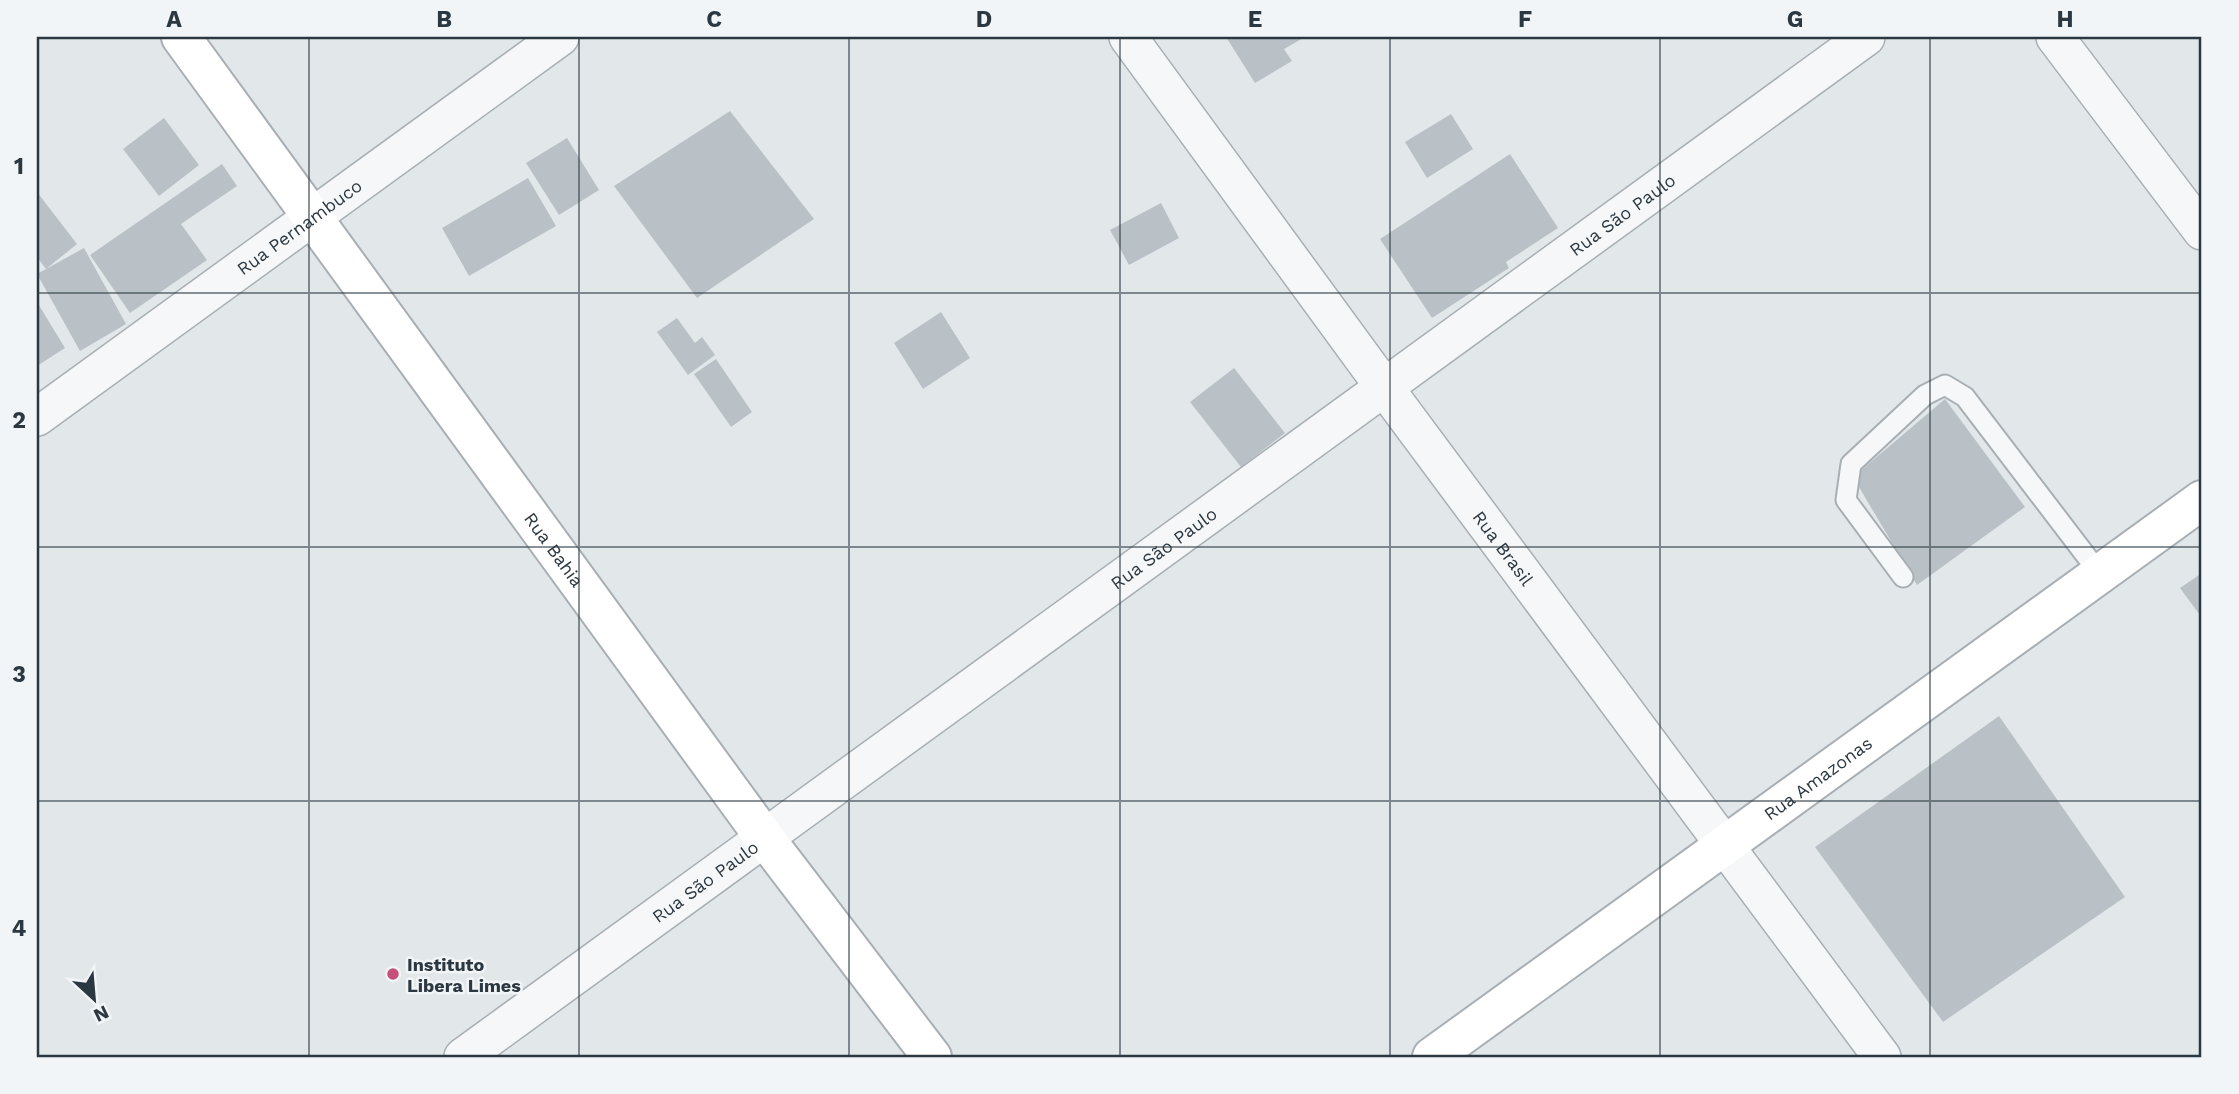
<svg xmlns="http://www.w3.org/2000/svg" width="2239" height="1094" font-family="'Work Sans',sans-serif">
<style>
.building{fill:#bac1c6}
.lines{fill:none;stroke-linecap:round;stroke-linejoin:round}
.lane-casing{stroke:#a8afb4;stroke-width:23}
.street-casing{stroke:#a8afb4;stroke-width:40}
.secondary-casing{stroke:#a8afb4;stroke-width:42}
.lane{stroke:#f5f7f8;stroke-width:19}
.street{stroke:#f5f7f8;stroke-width:37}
.secondary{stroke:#fff;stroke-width:38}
.grid{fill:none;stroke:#2c3841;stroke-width:2;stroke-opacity:0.55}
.poi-dot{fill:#c5517b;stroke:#f2f5f7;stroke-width:2.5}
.labels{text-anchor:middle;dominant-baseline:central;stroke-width:5;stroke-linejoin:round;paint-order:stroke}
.street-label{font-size:18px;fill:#2c3841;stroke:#f2f5f7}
.poi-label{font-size:18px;font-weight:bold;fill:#2c3841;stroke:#f2f5f7;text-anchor:start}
.neatline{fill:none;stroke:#2c3841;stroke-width:2.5}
.grid-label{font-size:23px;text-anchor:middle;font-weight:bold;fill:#2c3841}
</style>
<rect width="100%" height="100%" fill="#e2e7ea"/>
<path class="building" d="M1226 37H1305L1284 49 1292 61 1255 83Z
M730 111 814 219 697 298 614 186Z
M1451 114 1473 149 1427 178 1405 142Z
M164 118 199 165 159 196 123 149Z
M567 138 599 190 559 215 526 163Z
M1510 154 1558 228 1506 262 1509 268 1432 318 1380 239Z
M222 164 237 186 181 224 207 260 130 313 90 255Z
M528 178 556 226 469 276 442 228Z
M37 192 77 244 46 269 37 257Z
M1161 203 1179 238 1129 265 1110 230Z
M84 248 126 324 80 351 37 274Z
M37 302 65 348 37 366Z
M941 312 970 358 923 389 894 343Z
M677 318 695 343 702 337 715 355 688 375 657 332Z
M716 359 752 412 731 427 694 374Z
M1234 368 1285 433 1241 467 1190 402Z
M1945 399 2025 507 1917 585 1853 477Z
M2202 573V618L2180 588Z
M1999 716 2125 897 1943 1022 1815 847Z"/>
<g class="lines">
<g class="lane-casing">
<path id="lane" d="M1903 577 1846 500 1851 464 1925 395 1945 385 1965 397 2100 574"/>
</g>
<g class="street-casing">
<g id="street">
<path id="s1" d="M1128 37 1384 387 1882 1057"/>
<path d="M2055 37 2202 231"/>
<path id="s2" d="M37 417 560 37"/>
<path id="s3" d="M463 1057 1866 37"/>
</g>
</g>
<g class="secondary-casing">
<g id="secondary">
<path id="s4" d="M181 37 764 837 932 1057"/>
<path id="s5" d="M1432 1057 2202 500"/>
</g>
</g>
<use href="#lane" class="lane"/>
<use href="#street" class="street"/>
<use href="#secondary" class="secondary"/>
</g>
<path class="grid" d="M309 37V1057M579 37V1057M849 37V1057M1120 37V1057M1390 37V1057M1660 37V1057M1930 37V1057M37 293H2202M37 547H2202M37 801H2202"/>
<circle class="poi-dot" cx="393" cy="974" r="7"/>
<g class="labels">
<g class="street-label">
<text stroke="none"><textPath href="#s3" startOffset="1433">Rua São Paulo</textPath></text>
<text stroke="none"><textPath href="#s2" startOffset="324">Rua Pernambuco</textPath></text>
<text stroke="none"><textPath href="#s3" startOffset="866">Rua São Paulo</textPath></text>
<text stroke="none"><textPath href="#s1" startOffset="634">Rua Brasil</textPath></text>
<text stroke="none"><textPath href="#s4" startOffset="634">Rua Bahia</textPath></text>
<text stroke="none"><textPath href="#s5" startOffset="476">Rua Amazonas</textPath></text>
<text stroke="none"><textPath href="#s3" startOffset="299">Rua São Paulo</textPath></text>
</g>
<g class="poi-label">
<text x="407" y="964">Instituto<tspan x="407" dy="21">Libera Limes</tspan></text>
</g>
</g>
<rect width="2239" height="1094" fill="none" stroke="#f2f5f7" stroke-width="77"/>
<g transform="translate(94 999) rotate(154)" stroke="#f2f5f7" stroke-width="5" paint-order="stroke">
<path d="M0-5L12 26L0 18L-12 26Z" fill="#2c3841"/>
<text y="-10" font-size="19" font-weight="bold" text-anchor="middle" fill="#2c3841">N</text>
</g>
<rect x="38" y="38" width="2162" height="1018" class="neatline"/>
<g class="grid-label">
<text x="174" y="27">A</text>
<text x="444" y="27">B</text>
<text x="714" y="27">C</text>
<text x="984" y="27">D</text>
<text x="1255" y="27">E</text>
<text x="1525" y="27">F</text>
<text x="1795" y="27">G</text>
<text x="2065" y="27">H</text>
<text x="19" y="174">1</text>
<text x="19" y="428">2</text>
<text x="19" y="682">3</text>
<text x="19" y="936">4</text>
</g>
</svg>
